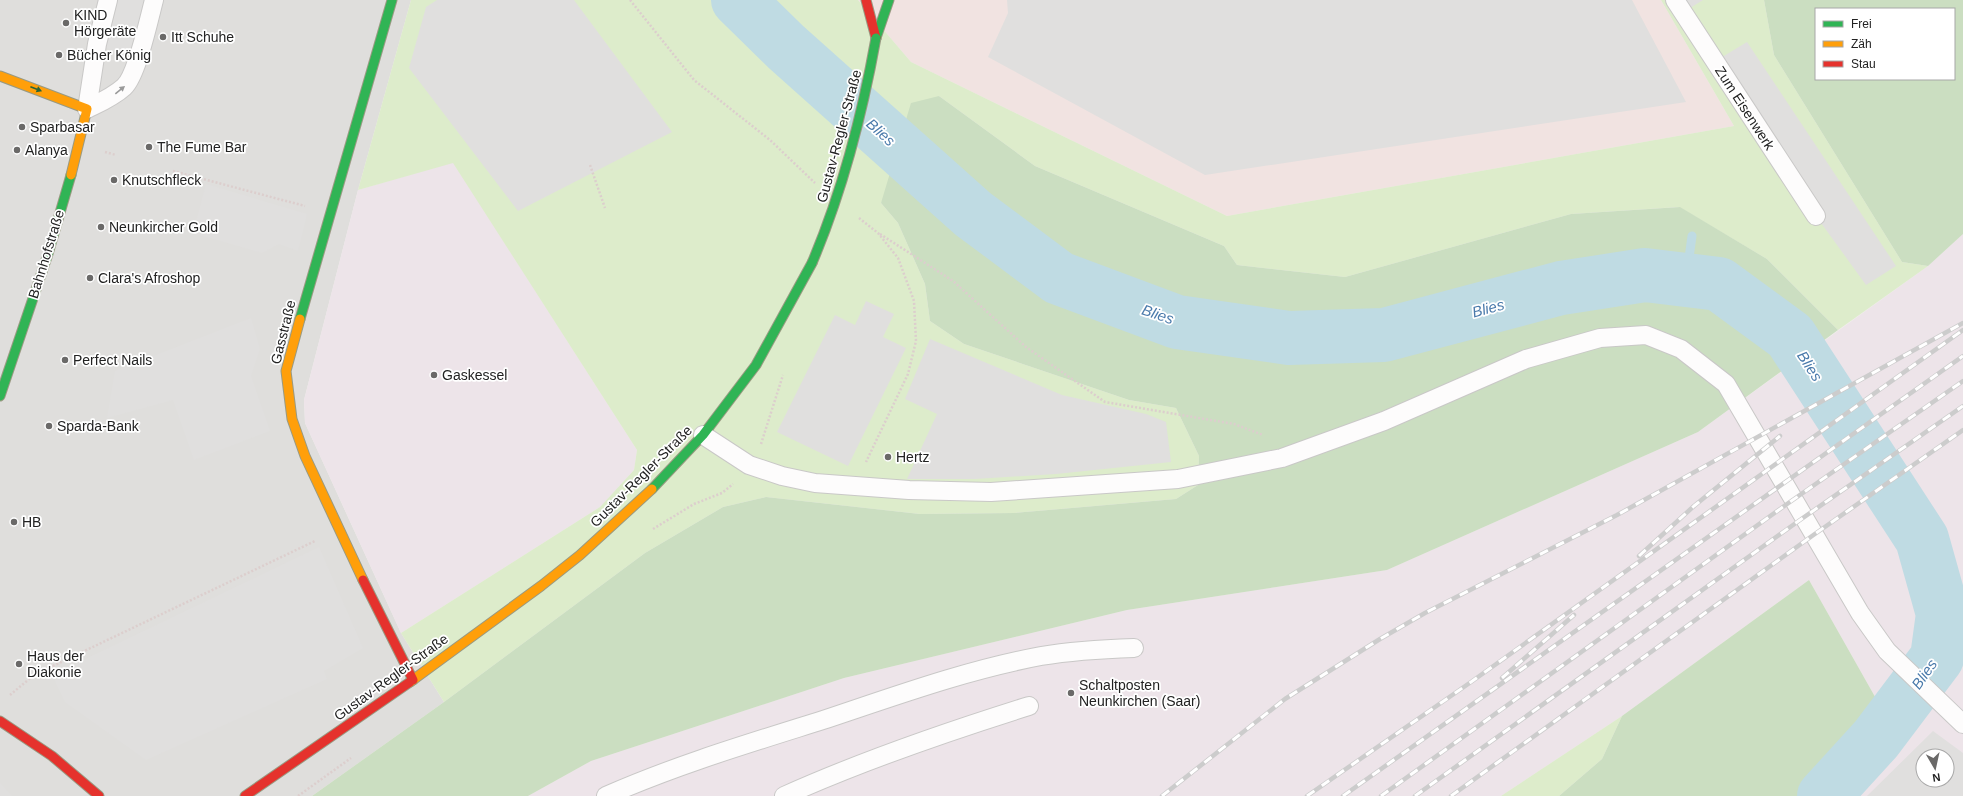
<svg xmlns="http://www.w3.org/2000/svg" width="1963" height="796" font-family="Arial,sans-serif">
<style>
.residential{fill:#dfdedc}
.commercial{fill:#f1e3e1}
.industrial{fill:#ede4e9;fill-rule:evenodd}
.grass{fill:#ddeccb}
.forest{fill:#cbdec1;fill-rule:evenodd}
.parking{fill:#e0dfde;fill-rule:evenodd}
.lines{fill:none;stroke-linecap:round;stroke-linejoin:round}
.stream{stroke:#bfdbe3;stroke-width:9}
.river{stroke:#bfdbe3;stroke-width:54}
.lane-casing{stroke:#c9c8c7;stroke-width:20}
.fast-casing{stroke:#999a82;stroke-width:11}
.slow-casing{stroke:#999a82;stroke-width:11}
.jam-casing{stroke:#999a82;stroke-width:11}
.path{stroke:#dccecd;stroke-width:2.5;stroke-dasharray:2 2;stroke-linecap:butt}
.lane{stroke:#fdfcfc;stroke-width:18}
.fast{stroke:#30b455;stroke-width:9}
.slow{stroke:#ff9f0a;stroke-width:9}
.jam{stroke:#e5322d;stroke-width:9}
.rail-casing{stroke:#ccc;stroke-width:4.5}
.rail{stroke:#fff;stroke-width:3;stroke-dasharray:9;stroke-linecap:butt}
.fast-bridge-casing{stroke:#999a82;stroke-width:11;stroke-linecap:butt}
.fast-bridge{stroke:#30b455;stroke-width:9}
.oneway{fill:#286439}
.oneway2{fill:#9a9a9a}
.poi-dot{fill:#6a6968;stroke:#fff;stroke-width:1.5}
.labels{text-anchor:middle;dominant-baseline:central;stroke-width:3.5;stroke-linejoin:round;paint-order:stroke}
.poi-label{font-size:14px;fill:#222;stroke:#fff;text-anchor:start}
.street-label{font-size:14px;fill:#222;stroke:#fff}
.water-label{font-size:15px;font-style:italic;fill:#4a7aab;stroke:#fff}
</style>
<rect width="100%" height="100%" fill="#f0eeeb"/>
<path class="residential" d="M0 0H411L358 190 304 400 305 423 401 633 444 702 312 796H0Z"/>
<path class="commercial" d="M858 0H1661L1734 126 1227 216 911 62Z"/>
<path class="industrial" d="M453 162 637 450 634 470 600 507 401 633 305 423 304 400 358 190Z
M1963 234V796H1852L1900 741 1809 580 1622 716 1501 796H528L591 761 844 678 1127 610 1387 570 1698 432 1928 266ZM1923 756H1947V780H1923Z"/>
<path class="grass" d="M411 0H858L911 62 1227 216 1734 126 1661 0H1764L1774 55 1902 262 1928 266 1838 330 1767 259 1679 207 1571 214 1345 277 1237 265 1224 246 1035 166 939 96 881 203 898 223 925 284 930 321 964 344 1129 400 1176 408 1199 456 1198 485 1176 499 1014 513 920 514 766 497 723 507 645 553 444 702 401 633 600 507 634 470 637 450 453 163 358 190Z
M1622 716 1602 759 1559 796H1501Z"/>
<path class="forest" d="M1764 0H1963V234L1928 266 1902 262 1774 55ZM1816 9H1954V79H1816Z
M939 96 1035 166 1224 246 1237 265 1345 277 1571 214 1680 207 1767 259 1838 330 1698 432 1387 570 1127 610 844 678 591 761 528 796H312L444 702 645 553 723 507 766 497 920 514 1014 513 1176 499 1198 485 1199 456 1176 408 1129 400 964 344 930 321 925 284 898 223 881 203 911 103Z
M1809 580 1900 741 1852 796H1559L1602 759 1622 716Z"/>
<path class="parking" d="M108 0H154L137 60 97 44Z
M437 0H574L672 132 518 211 409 68 426 7Z
M1007 0H1632L1686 102 1205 175 988 57 1008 13Z
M1675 0H1703L1682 13Z
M1747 42 1896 266 1866 285 1816 216 1714 62Z
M206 184 307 214 298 251 279 244 262 253 193 233Z
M866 301 894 314 883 337 906 348 848 466 777 432 835 315 855 325Z
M251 318 260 349 251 376 270 431 194 460 173 400 107 418 115 371Z
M930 339 1062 395 1146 414 1166 422 1171 462 1056 474 975 479H907L937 414 905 399Z
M319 547 363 648 324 671 327 679 146 760 65 702 52 675Z
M1933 731 1963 753V796H1867ZM1923 756H1947V780H1923Z
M0 783 12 796H0Z"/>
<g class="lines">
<path class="stream" d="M1686 280 1692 236"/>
<path class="river" d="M738 0 786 47 973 214 1059 278 1177 322 1289 338 1384 335 1561 288 1645 275 1719 284 1790 336 1922 539 1943 614 1937 658 1876 739 1824 796"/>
<g class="lane-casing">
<path id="lane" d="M1675 0 1816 216
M87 109C99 103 113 97 124 87 137 75 149 19 154 0
M87 109 97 44 108 0
M703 435 749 465 782 476 815 483 909 490 991 492 1178 479 1282 458 1384 421 1526 359 1600 338 1646 335 1681 349 1726 384 1860 613 1887 651 1963 724
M606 796C676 765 750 743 823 720 895 696 966 670 1041 656 1071 651 1103 649 1134 648
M784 796C864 760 946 732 1029 706"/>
</g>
<g class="fast-casing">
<path id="fast" d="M876 38 889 0
M300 319 392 0
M0 396 48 254 71 175
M652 489 703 435 756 365 812 263"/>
</g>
<g class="slow-casing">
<path id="slow" d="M0 76 87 109 71 175
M300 319 286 371 292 419 305 456 363 580
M410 682 541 586 580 555 652 489"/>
</g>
<g class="jam-casing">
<path id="jam" d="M866 0 876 38
M363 580 413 680
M0 721 52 756 99 796
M245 796 410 682"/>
</g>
<path class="path" d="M630 0 694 80 770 140 815 183
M105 152 116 155
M590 165 605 208
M173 171 305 206
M859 218 878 233 898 258 914 301 916 341 908 374 866 462
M880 234 953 281 1026 347 1105 402 1234 424 1263 435
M761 444 783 375
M653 529 694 504 722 493 733 484
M10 695 34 675 315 541
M298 796 351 758"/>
<use href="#lane" class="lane"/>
<use href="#fast" class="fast"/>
<use href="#slow" class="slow"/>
<use href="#jam" class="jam"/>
<g class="rail-casing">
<path id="rail" d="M1639 556 1694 506 1780 436
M1502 678 1574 615
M1162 796 1285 699 1380 639 1425 613 1617 515 1963 323
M1307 796 1471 682 1963 330
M1343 796 1963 356
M1381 796 1787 504 1963 381
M1415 796 1800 520 1963 406
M1451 796 1812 536 1963 430"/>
</g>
<use href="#rail" class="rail"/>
<g class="fast-bridge-casing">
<path id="fast-bridge" d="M812 263C843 190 862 116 876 38"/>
</g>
<use href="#fast-bridge" class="fast-bridge"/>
</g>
<defs><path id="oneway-solid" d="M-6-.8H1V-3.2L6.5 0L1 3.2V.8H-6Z"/></defs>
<use class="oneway" href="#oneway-solid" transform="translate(36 89) rotate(21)"/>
<use class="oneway2" href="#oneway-solid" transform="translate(120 90) rotate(-39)"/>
<g class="poi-dot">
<circle cx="66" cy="23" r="4"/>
<circle cx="163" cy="37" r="4"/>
<circle cx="59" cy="55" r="4"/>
<circle cx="22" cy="127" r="4"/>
<circle cx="149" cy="147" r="4"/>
<circle cx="17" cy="150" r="4"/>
<circle cx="114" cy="180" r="4"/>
<circle cx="101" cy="227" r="4"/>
<circle cx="90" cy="278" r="4"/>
<circle cx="65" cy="360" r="4"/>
<circle cx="434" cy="375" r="4"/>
<circle cx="49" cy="426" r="4"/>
<circle cx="888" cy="457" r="4"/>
<circle cx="14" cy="522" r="4"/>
<circle cx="19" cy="664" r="4"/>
<circle cx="1071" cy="693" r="4"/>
</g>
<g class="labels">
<g class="poi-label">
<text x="74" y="15">KIND<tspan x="74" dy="16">Hörgeräte</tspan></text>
<text x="171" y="37">Itt Schuhe</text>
<text x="67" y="55">Bücher König</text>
<text x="30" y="127">Sparbasar</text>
<text x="157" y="147">The Fume Bar</text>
<text x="25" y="150">Alanya</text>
<text x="122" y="180">Knutschfleck</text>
<text x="109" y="227">Neunkircher Gold</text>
<text x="98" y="278">Clara's Afroshop</text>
<text x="73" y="360">Perfect Nails</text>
<text x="442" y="375">Gaskessel</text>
<text x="57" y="426">Sparda-Bank</text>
<text x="896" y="457">Hertz</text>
<text x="22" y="522">HB</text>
<text x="27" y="656">Haus der<tspan x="27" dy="16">Diakonie</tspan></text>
<text x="1079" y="685">Schaltposten<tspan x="1079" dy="16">Neunkirchen (Saar)</tspan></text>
</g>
<g class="street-label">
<text transform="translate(1745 108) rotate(57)">Zum Eisenwerk</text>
<text transform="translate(839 136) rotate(-75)">Gustav-Regler-Straße</text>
<text transform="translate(46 254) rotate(-73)">Bahnhofstraße</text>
<text transform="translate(283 332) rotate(-76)">Gasstraße</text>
<text transform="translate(641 476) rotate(-45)">Gustav-Regler-Straße</text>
<text transform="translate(391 677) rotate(-36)">Gustav-Regler-Straße</text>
</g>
<g class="water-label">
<text transform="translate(881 132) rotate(42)">Blies</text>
<text transform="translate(1488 308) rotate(-15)">Blies</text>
<text transform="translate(1158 314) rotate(19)">Blies</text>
<text transform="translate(1810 366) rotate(57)">Blies</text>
<text transform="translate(1924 674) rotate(-55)">Blies</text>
</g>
</g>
<rect x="1815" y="8" width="140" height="72" fill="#ffffff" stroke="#a7a7a7"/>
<rect x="1823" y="21" width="20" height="6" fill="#30b455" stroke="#a7a7a7"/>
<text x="1851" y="28" font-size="12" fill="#222222">Frei</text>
<rect x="1823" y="41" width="20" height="6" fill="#ff9f0a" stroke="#a7a7a7"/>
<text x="1851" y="48" font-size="12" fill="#222222">Zäh</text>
<rect x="1823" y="61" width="20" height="6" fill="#e5322d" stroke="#a7a7a7"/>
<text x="1851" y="68" font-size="12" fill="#222222">Stau</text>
<g transform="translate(1935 768) rotate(171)"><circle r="19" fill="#ffffff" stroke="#a7a7a7"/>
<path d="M0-3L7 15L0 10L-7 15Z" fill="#6a6968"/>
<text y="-6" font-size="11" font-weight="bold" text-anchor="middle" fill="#222222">N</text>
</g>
</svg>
